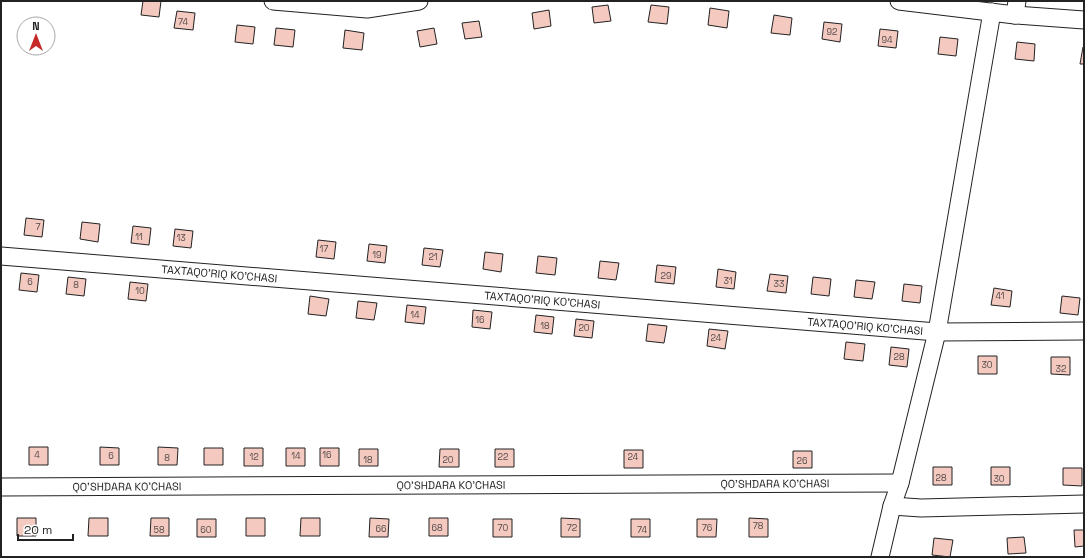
<svg xmlns="http://www.w3.org/2000/svg" width="1085" height="558" font-family="'Space Grotesk',sans-serif">
<style>
.building{fill:#f3c9c0;stroke:#222}
.lines{fill:none;stroke-linecap:round;stroke-linejoin:round}
.street-casing{stroke:#222;stroke-width:19}
.street{stroke:#fff;stroke-width:17}
.labels{text-anchor:middle;dominant-baseline:central;stroke-width:3;stroke-linejoin:round;paint-order:stroke}
.number-label{font-size:9px;fill:#564c4a}
.street-label{font-size:11px;fill:#222;stroke:#fff}
</style>
<rect width="100%" height="100%" fill="#fff"/>
<path class="building" d="M143 1H161L159 17 141 15Z
M608 5 611 21 594 23 592 7Z
M651 5 669 7 667 24 648 22Z
M710 8 729 11 727 28 708 25Z
M549 10 551 26 534 29 532 13Z
M177 11 195 13 193 30 174 28Z
M774 15 792 18 790 35 771 33Z
M479 21 482 37 465 39 462 23Z
M824 22 842 24 840 42 822 39Z
M237 25 255 27 253 44 235 42Z
M276 28 295 30 293 47 274 45Z
M434 28 437 44 420 47 417 31Z
M880 29 898 31 896 48 878 46Z
M345 30 364 33 362 50 343 48Z
M940 37 958 39 956 56 938 54Z
M1017 42 1035 44 1034 61 1015 59Z
M1083 47H1084V64H1080Z
M26 218 44 220 42 237 24 235Z
M82 222 100 224 98 242 80 239Z
M133 226 151 228 149 245 131 243Z
M175 229 193 231 191 248 173 246Z
M318 240 336 242 334 259 316 257Z
M369 244 387 246 385 263 367 261Z
M424 248 443 250 440 267 422 265Z
M485 252 503 254 501 272 483 269Z
M538 256 557 258 555 275 536 273Z
M600 261 619 263 616 280 598 278Z
M657 265 676 267 674 284 655 282Z
M718 269 736 272 734 289 716 287Z
M21 273 39 275 37 292 19 290Z
M770 274 788 276 786 293 767 291Z
M68 277 86 279 84 296 66 294Z
M813 277 831 279 829 296 811 294Z
M856 280 875 282 872 299 854 297Z
M130 282 148 284 146 301 128 299Z
M904 284 922 286 920 303 902 301Z
M994 288 1012 291 1010 307 991 305Z
M310 296 329 299 326 316 308 314Z
M1062 296 1080 298 1078 315 1060 313Z
M358 301 377 303 374 320 356 318Z
M407 305 426 307 424 324 405 322Z
M473 310 492 312 490 329 472 327Z
M536 315 554 317 552 334 534 332Z
M576 319 594 321 592 338 574 336Z
M648 324 667 326 664 343 646 341Z
M709 329 728 331 725 349 707 346Z
M846 342 865 344 863 361 844 359Z
M891 347 909 349 907 367 889 365Z
M978 356H997V374H978Z
M1051 357H1070V375L1051 374Z
M29 447H48V465H29Z
M100 447 119 448V465H100Z
M158 447 178 448 177 465H158Z
M204 448H223V465H204Z
M244 448H263V466H244Z
M286 448H305V466H286Z
M320 448H339V466H320Z
M359 449H378V466H359Z
M440 449H459V467H439Z
M495 449H514V467H495Z
M624 450H643V468H624Z
M793 451H812V468H793Z
M933 467H952V485H933Z
M991 467H1010V485H991Z
M1063 468H1082V486L1063 485Z
M17 518H36V536H17Z
M89 518H108V536H88Z
M151 518H169V536H150Z
M246 518H265V536H246Z
M301 518H320V536H300Z
M370 518 389 519 388 537H369Z
M429 518H448V536H429Z
M561 518 580 519V537H561Z
M749 518 768 519V537H749Z
M197 519H216V537H197Z
M493 519H512V537H493Z
M631 519H650V537H631Z
M697 519H717L716 537H697Z
M1074 530H1084V546L1075 547Z
M1024 537 1026 553 1008 554 1007 538Z
M934 538 953 540 950 557 932 555Z"/>
<g class="lines">
<g class="street-casing">
<g id="street">
<path d="M273 1 367 9 419 1"/>
<path d="M899 1 1015 15 1084 20"/>
<path d="M1015 15 1017 1"/>
<path id="s1" d="M1 256 937 332 1084 331"/>
<path id="s2" d="M1 487 900 483"/>
<path d="M892 506 921 508 1084 504"/>
<path d="M880 557 892 506 900 483 937 332 992 12"/>
</g>
</g>
<use href="#street" class="street"/>
</g>
<g class="labels">
<g class="number-label">
<text x="183" y="22">74</text>
<text x="832" y="32">92</text>
<text x="887" y="40">94</text>
<text x="38" y="227">7</text>
<text x="139" y="237">11</text>
<text x="181" y="238">13</text>
<text x="324" y="249">17</text>
<text x="377" y="255">19</text>
<text x="433" y="257">21</text>
<text x="666" y="276">29</text>
<text x="728" y="281">31</text>
<text x="30" y="282">6</text>
<text x="779" y="284">33</text>
<text x="76" y="285">8</text>
<text x="140" y="291">10</text>
<text x="1000" y="296">41</text>
<text x="415" y="315">14</text>
<text x="480" y="320">16</text>
<text x="545" y="326">18</text>
<text x="584" y="328">20</text>
<text x="716" y="338">24</text>
<text x="899" y="357">28</text>
<text x="987" y="365">30</text>
<text x="1061" y="369">32</text>
<text x="37" y="455">4</text>
<text x="327" y="455">16</text>
<text x="111" y="456">6</text>
<text x="296" y="456">14</text>
<text x="254" y="457">12</text>
<text x="503" y="457">22</text>
<text x="633" y="457">24</text>
<text x="167" y="458">8</text>
<text x="368" y="460">18</text>
<text x="448" y="460">20</text>
<text x="802" y="461">26</text>
<text x="941" y="478">28</text>
<text x="999" y="479">30</text>
<text x="758" y="526">78</text>
<text x="437" y="528">68</text>
<text x="503" y="528">70</text>
<text x="572" y="528">72</text>
<text x="707" y="528">76</text>
<text x="381" y="529">66</text>
<text x="159" y="530">58</text>
<text x="206" y="530">60</text>
<text x="642" y="530">74</text>
</g>
<g class="street-label">
<text stroke="none"><textPath href="#s1" startOffset="219">TAXTAQO'RIQ KO'CHASI</textPath></text>
<text stroke="none"><textPath href="#s1" startOffset="543">TAXTAQO'RIQ KO'CHASI</textPath></text>
<text stroke="none"><textPath href="#s1" startOffset="867">TAXTAQO'RIQ KO'CHASI</textPath></text>
<text stroke="none"><textPath href="#s2" startOffset="774">QO'SHDARA KO'CHASI</textPath></text>
<text stroke="none"><textPath href="#s2" startOffset="450">QO'SHDARA KO'CHASI</textPath></text>
<text stroke="none"><textPath href="#s2" startOffset="126">QO'SHDARA KO'CHASI</textPath></text>
</g>
</g>
<rect width="1085" height="558" fill="none" stroke="#222222" stroke-width="4"/>
<g transform="translate(36 36)"><circle r="19" fill="#ffffff" stroke="#a7a7a7"/>
<path d="M0-3L7 15L0 10L-7 15Z" fill="#c62828"/>
<text y="-6" font-size="11" font-weight="bold" text-anchor="middle" fill="#222222">N</text>
</g>
<path d="M18 534v6h55v-6" fill="none" stroke="#222222" stroke-width="2"/>
<text x="24" y="534" font-size="12" fill="#222222" stroke="#ffffff" stroke-width="3" paint-order="stroke">20 m</text>
</svg>
